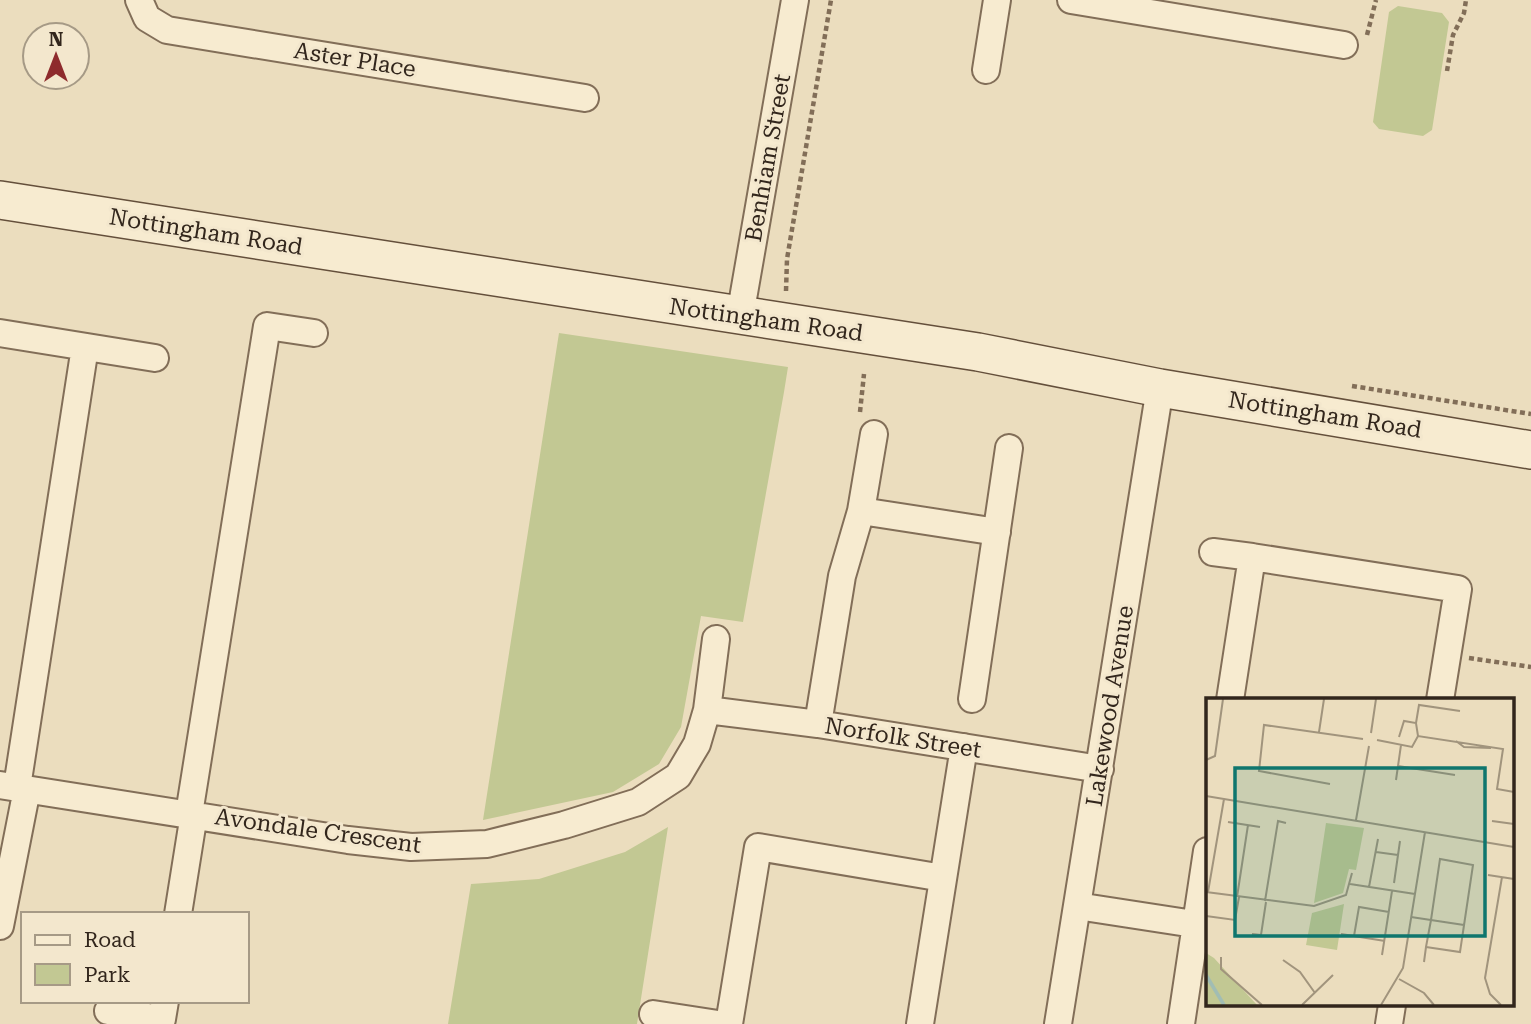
<svg xmlns="http://www.w3.org/2000/svg" width="1531" height="1024" font-family="'Roboto Serif',serif">
<style>
.green{fill:#c2c893}
.lines{fill:none;stroke-linecap:round;stroke-linejoin:round}
.street-casing{stroke:#826e58;stroke-width:30}
.secondary-casing{stroke:#644f3b;stroke-width:40}
.path{stroke:#826e58;stroke-width:4.5;stroke-dasharray:5 3.5;stroke-linecap:butt}
.street{stroke:#f7ebd0;stroke-width:26}
.secondary{stroke:#f7ebd0;stroke-width:37}
.labels{text-anchor:middle;dominant-baseline:central;stroke-width:6;stroke-linejoin:round;paint-order:stroke}
.street-label{font-size:23px;fill:#32261c;stroke:#f3e7cd}
.inset-river{fill:none;stroke:#a1bdb4;stroke-width:3.5}
.inset-road{fill:none;stroke:#a1947d;stroke-width:2}
.view{fill:#0f766e;fill-opacity:0.15;stroke:#0f766e;stroke-width:3.5}
.inset-edge{fill:none;stroke:#32261c;stroke-width:3.5}
</style>
<rect width="100%" height="100%" fill="#ebddbe"/>
<path class="green" d="M1398 6 1442 13 1449 22 1432 130 1423 136 1379 129 1373 122 1389 12Z
M559 333 788 367 784 392 743 622 701 616 681 727 659 764 613 792 483 820Z
M668 827 637 1024H448L471 884 539 879 625 852Z"/>
<g class="lines">
<g class="street-casing">
<path id="street" d="M139 0 147 18 167 30 585 98
M1071 0 1344 45
M986 70 997 0
M740 316 795 0
M0 333 155 358
M861 511 997 532
M1213 552 1252 557
M972 699 1009 448
M1230 700 1252 557 1458 589 1440 700
M707 710 818 724 1100 769
M818 724 842 576 861 511 874 434
M0 785 348 840 411 847 487 844 564 825 638 802 678 776 697 744 707 710 716 639
M17 787 85 347
M189 814 267 326 314 333
M1077 906 1207 926
M178 914 194 814
M0 926 27 789
M108 1011 162 1019 165 1001
M653 1014 718 1024
M729 1024 758 847 943 878
M920 1024 964 747
M1058 1024 1160 388
M1181 1024 1207 851
M1389 1024 1392 1005"/>
</g>
<g class="secondary-casing">
<path id="secondary" d="M0 200 978 352 1160 388 1531 450"/>
</g>
<path class="path" d="M1367 35 1376 0
M1447 71 1453 35 1464 13 1466 0
M786 291 787 259 831 0
M1352 386 1531 414
M860 412 864 374
M1469 658 1531 667"/>
<use href="#street" class="street"/>
<use href="#secondary" class="secondary"/>
</g>
<g class="labels">
<g class="street-label">
<text transform="translate(355 60) rotate(9)">Aster Place</text>
<text transform="translate(768 158) rotate(-80)">Benhiam Street</text>
<text transform="translate(206 232) rotate(9)">Nottingham Road</text>
<text transform="translate(766 320) rotate(8)">Nottingham Road</text>
<text transform="translate(1325 415) rotate(9)">Nottingham Road</text>
<text transform="translate(1110 706) rotate(-81)">Lakewood Avenue</text>
<text transform="translate(903 738) rotate(9)">Norfolk Street</text>
<text transform="translate(318 831) rotate(8)">Avondale Crescent</text>
</g>
</g>
<g transform="translate(1206 698)">
<rect width="308" height="308" fill="#ebddbe"/>
<path d="M120 125 158 130 150 172 143 171 137 195 108 205ZM138 206 131 252 100 247 106 215ZM0 255 8 260 51 307H0Z" fill="#c2c893"/>
<path class="inset-river" d="M0 277 18 307"/>
<path class="inset-road" d="M210 25 213 7 254 13M113 34 118 1M165 35 170 1M193 39 198 23 210 25 212 38M171 42 206 49 212 38 297 51 291 91 308 94M250 43 258 49 285 50M0 62 9 58 17 1M192 68 249 77M190 82 195 47M124 86 53 73 58 27 157 41M0 98 308 149M150 122 163 48M286 123 308 126M22 124 54 129M170 154 192 157M282 177 308 181M188 185 194 143M144 186 209 196M163 189 172 141M0 194 108 208 140 197 146 175M2 194 18 101M31 199 42 127M59 203 72 123 80 125M0 218 29 222 33 199M205 219 258 227M46 236 55 237 60 204M135 236 179 243M148 238 153 209 183 214M176 257 186 193M15 259V271L56 307M77 262 94 274 109 295M218 264 220 249 225 222 234 161 267 167 254 254 220 249M193 281 218 295 228 307M96 307 127 277M175 307 197 270 219 134M295 307 284 296 279 280 296 179"/>
<path class="view" d="M29 70H279V238H29Z"/>
<rect width="308" height="308" class="inset-edge"/>
</g>
<rect x="21" y="912" width="228" height="91" fill="#f3e7cd" stroke="#a69a86" stroke-width="2"/>
<rect x="35" y="935" width="35" height="10" fill="#f7ebd0" stroke="#a69a86" stroke-width="2"/>
<text x="84" y="947" font-size="21" fill="#32261c">Road</text>
<rect x="35" y="964" width="35" height="21" fill="#c2c893" stroke="#a69a86" stroke-width="2"/>
<text x="84" y="982" font-size="21" fill="#32261c">Park</text>
<g transform="translate(56 56)"><circle r="33" fill="#f3e7cd" stroke="#a69a86" stroke-width="2"/>
<path d="M0-5L12 26L0 18L-12 26Z" fill="#8e2b2d"/>
<text y="-10" font-size="19" font-weight="bold" text-anchor="middle" fill="#32261c">N</text>
</g>
</svg>
